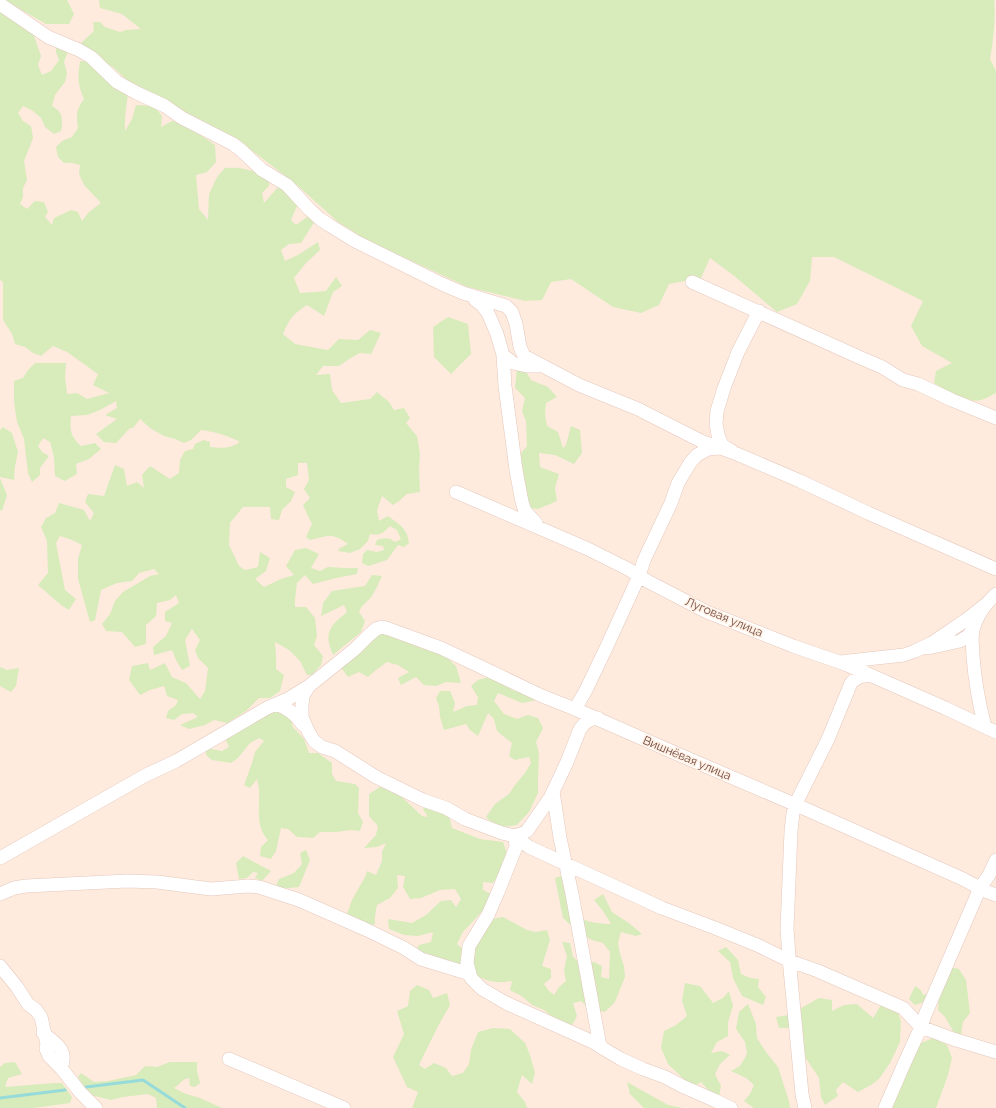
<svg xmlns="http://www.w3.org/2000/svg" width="996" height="1108" font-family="Raleway,sans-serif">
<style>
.green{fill:#d7ebbb}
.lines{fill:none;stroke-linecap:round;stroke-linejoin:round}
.stream{stroke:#96dad9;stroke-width:3}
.minor-casing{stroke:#e4c7bc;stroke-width:14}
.minor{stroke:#fff;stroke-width:13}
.labels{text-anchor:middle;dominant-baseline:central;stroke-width:3;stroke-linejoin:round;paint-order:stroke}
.street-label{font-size:12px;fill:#744d44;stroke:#fff0e4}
</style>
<rect width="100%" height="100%" fill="#feebdd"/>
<path class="green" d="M4 0H67L74 14 69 24H46Z
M99 0H994C996 16 993 43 990 59L996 71V393C991 395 986 399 981 400 968 404 945 390 934 383L936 371 952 363 922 346 911 326 923 301 834 257H812L810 281 797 304 777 312 733 275 710 258 701 278 669 284 659 305 641 313 613 307 571 279 551 282 542 300 525 301 468 287 370 242 338 222 298 186 237 139 130 83 114 68 79 45 94 31 93 22H100L105 27 120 32 126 30 141 29 122 14 100 8Z
M0 12 33 33 41 56 38 65 42 75 51 71 59 60 56 52V46L68 51 64 62 67 73 65 82 55 95 52 106C63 112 63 119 61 131L54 134 45 127 41 118 33 111 23 106 18 113 23 121 31 126 33 138 24 161 27 180 23 188V197L20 204 27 209 35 201 44 202 48 212 45 217 52 225 54 218 71 210 78 212 82 221 89 212 101 203 84 185 79 174 80 165 73 163H64L58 157 56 147 62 141 72 137 78 128C76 114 76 110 84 99 77 83 78 77 80 61L91 62 128 92C127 105 124 118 125 131L132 119 136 105 154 106 162 116 161 127 172 121 184 124 215 145 216 162 207 172 196 175 199 209 208 220 209 194 217 177 225 168C244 167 254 170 269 181V186L262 193 264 203 279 186 288 193 297 206 291 220 296 225 307 217 315 221 301 243 289 244 281 250 285 261 298 255 318 242 320 250 306 263 294 278 300 293 315 292 326 291 336 277 342 286 333 292 324 316 307 305C292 315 290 318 283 334L295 344 328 350 339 339 358 340 370 330 381 333 371 354 360 353 349 359 339 366H323L316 375 330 374 332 390 341 403 370 399 377 392 389 402 394 410 404 408 410 418 406 423 417 436 420 454 419 469 420 492 407 494 399 501 393 505 382 496 377 510 379 521 388 516C399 524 408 529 409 543L404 547 398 545 387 560 368 566 362 563 363 554 367 550 377 552 384 550 383 546 375 545 377 540C384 538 389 537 395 542L401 539 397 530 390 526C383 533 380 536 370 534L368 541 360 549 350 553 338 551 340 548 348 544C332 532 328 536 310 540L306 537 312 524 307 514 303 505 310 498 304 489 309 480 307 463H298V475L286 479V487L295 492 291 501 282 510 279 520 271 519 270 507H243L230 523 229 545 239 566 245 570 258 567 260 552 270 558 266 571 255 579 264 587 281 579 294 575 286 566 295 550 306 548 319 554 311 568 320 571 328 567 345 568H358L357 574 336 578 313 584 305 575 297 583 295 600V607H306L315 618 317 636 314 645 323 656 321 665 312 675H307L300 661 289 650 275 642 276 657V669L284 675 280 691 270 698H259L246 711 227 723 214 720 205 725 189 729 180 725 198 717 193 713 182 714 174 720 166 718 168 711 176 705 178 700 167 696 164 686 150 690 140 695 129 680 132 666 148 663 150 670 165 663 172 677 186 683 200 699 205 691 208 668 198 658 195 650 200 640 192 629 185 640 190 666 182 670 177 662 172 650 154 655 153 647 166 636 172 623 165 621V612L179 603 176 595 170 600 157 603 156 616 146 625V644L135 647 122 632 106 631 102 624 110 614 115 601 123 592 150 576 159 574 154 569 139 573 132 581 117 583 101 590 95 620 90 622 78 579V559L82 545 72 540 60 536 56 543 65 590 76 599 69 610 61 605 38 585 48 573 47 541 41 527 46 518 55 513 59 503 84 510 90 521 94 513 85 502 88 494 104 496 115 465 124 469 127 486 137 482 144 488 142 475 150 466 170 479 179 473 180 460 185 451 193 449 195 444 204 440 210 442V447C222 448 230 449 240 442 227 435 215 432 201 430L191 440 184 443 175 439 164 436 150 428 140 419 133 428H130L116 443 104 442 96 434 117 419 105 415 117 408 116 401 100 410 87 415 71 416C70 431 70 435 81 446L95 443 101 449 89 459 76 464 77 474 65 481 55 476 54 457 50 442 43 438 38 446 42 452 49 456 40 468V475L32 482 28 473 24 439 17 422 14 402V381L23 378 28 370 35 363H66L65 377 67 394 77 393 87 399 109 393 93 385 98 374 67 352 53 346 41 356 33 353 25 347 15 344 12 334 3 320V282L0 280Z
M448 317 468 324 471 354 451 374 434 357 433 327Z
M517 368H524L531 380 548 387 557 397 546 403 545 414 547 426 558 432 563 448 566 445 571 426 580 430 582 453 574 464 555 455 539 453 540 467 559 474 555 488 557 501 538 509 522 507 518 469 521 453 527 446 526 421 522 411 525 398 515 388Z
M3 427 12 433 18 452 15 466 14 480 0 477V430Z
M0 478 7 495 2 511 0 510Z
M372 575 382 576C379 582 377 588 373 594 369 602 362 603 359 612L365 621 361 632 333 655C323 632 330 626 347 612L344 605 321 616 323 603 332 591 365 586Z
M387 632 397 639 413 641 445 656 456 666 461 683 446 682 436 686 424 685 416 677 401 685 398 678 409 672 398 665 387 662 376 670 368 677 359 672 348 677 339 665 368 639Z
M0 667 7 670 19 668 16 686 11 692 0 686Z
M492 676 514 691 526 692 537 700 522 703 498 693 494 701 504 714 517 719 528 715 538 718 543 728 536 742 539 753 538 779V793L529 812 517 825C503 827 497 828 486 817L495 804 509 794 515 785 525 773 531 763 529 757 515 760 509 756 512 743 497 731 494 719 488 713 478 736 470 730 466 724 444 730 440 717 439 706 436 698 440 691H450L455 703 453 712 467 706 477 705 478 697 471 686 478 680Z
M276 707 290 716 293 727 304 739 309 753H318L332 763V774L336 781 355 784 359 788 358 813 363 822 360 831 350 830 337 832H320L313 838 297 837 288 829 281 828 276 851 271 859 260 856 261 847 268 840C255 826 260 809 259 791 259 787 258 783 257 779L250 788 244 785 252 763 255 752 264 741 259 738 250 743 238 758 231 763 212 760 206 755V748L222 751 229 747 224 736Z
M380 787 389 788 404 799 422 816 428 817 423 809 427 804 449 816 452 828 480 839 503 842 508 856 502 871 493 883 483 882V890L493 895 490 902 477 917 463 932 457 944 465 951 462 963 453 967 415 952 419 945 431 942 433 932 418 936 404 935 389 929 388 919 412 923 426 915 441 901 451 900 456 907 461 899 455 889 440 890 421 898 410 899 403 887 405 876 397 875 398 888 390 898 377 905 375 916V924L371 925 347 914 352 900 365 877 367 871 376 875 382 861V852L386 843 377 847 364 848 376 835 378 826 369 816V794Z
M306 850 310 860 299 887 279 889 276 886 279 879 294 873 302 864 300 853Z
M243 856 271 871 262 881 255 878 258 873 253 872 247 878 239 879 236 863Z
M561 876 567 885 577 917C588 922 599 924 611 924L603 911 594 900 603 894 612 912 629 923 642 934 636 936 621 932 618 943 620 954 624 966 625 977 615 1002 605 1012 591 1010 581 1001 573 1003 577 1016 570 1029 555 1019 544 1010 532 1005 523 997 510 990 512 981C494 984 488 981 472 974V946L487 920 503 917 527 930 536 932 547 930 550 940 542 966 551 969V978L544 984 549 991 554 995 559 987 566 981 564 970 567 956 562 942 570 943 573 957 581 964 594 962 602 966 601 977 609 979 610 952 603 943 592 940 579 933 563 918 555 878Z
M726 947 738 960 741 974 750 978 759 979 758 987 766 997 763 1005 742 996 733 978 730 962 718 951Z
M949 967 959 969 966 980 970 1013 963 1022 961 1036 953 1031 945 1017 938 1010 939 997 915 1005 909 999 915 986 921 990 923 995 935 992Z
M685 983 700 986 713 1003 723 998 729 991 733 1006 728 1022V1036L717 1042 711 1053 722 1051 730 1055 720 1064 715 1074 721 1086 719 1097 712 1094 701 1082 692 1087 668 1064 661 1048 664 1031 676 1025 687 1016 682 1001Z
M417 985 429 990 433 998 447 993 450 1005 438 1026 419 1065 425 1069 434 1063 446 1068 452 1076 463 1073 469 1064 471 1050 478 1032 493 1028 510 1029 525 1043 530 1055 535 1073 532 1084 522 1075 517 1092 525 1102 527 1108H412L418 1092 407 1087 393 1057 404 1034 397 1011 408 1006 410 991Z
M819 998 832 1000V1011L844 1005 857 1004 873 1018 881 1005 897 1010 901 1021 900 1042 890 1063 879 1079 871 1085 858 1092 843 1082 836 1090 838 1096 825 1105 821 1097 819 1078 803 1054 790 1028H779L776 1017 789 1015Z
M748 1004 756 1024 757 1038 766 1052 778 1067 789 1101 790 1108H754L744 1101 750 1094 754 1085 746 1078 731 1071 740 1066 747 1054 745 1042 736 1029 739 1012Z
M933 1038 947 1045 952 1058 948 1075 936 1108H890L919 1044Z
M15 1062 22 1074 8 1078 5 1087 54 1083H62L72 1097 70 1103 34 1108H0V1067L5 1063Z
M170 1062H197V1071L200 1083 195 1087 190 1086 189 1078C180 1080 181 1084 174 1088L186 1094 200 1098 222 1108H156L157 1106 156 1098 148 1094 123 1097 111 1100 91 1095 84 1090 83 1085 78 1077 81 1073 94 1082 108 1081 136 1075 145 1066 157 1067Z
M627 1082 668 1105 683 1108H644L630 1094Z"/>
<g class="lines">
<path class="stream" d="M86 1087 143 1080 185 1108
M0 1098 65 1090"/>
<g class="minor-casing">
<path id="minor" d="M0 4 48 37 79 50 91 57 117 82 137 93 165 106 182 118 233 144 241 150 262 170 287 185 309 209 320 219 329 225 355 241 442 284 463 293 506 306 512 312 516 324 520 347 524 356 579 385 638 409 701 441 737 454 800 481 868 513 996 569
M692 282 861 358 882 367 903 380 918 384 952 400 996 418
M475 300 482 305 488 313 497 334 503 355 505 386 516 470 522 502 525 511 536 523
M503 355 513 363 527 366H539
M732 451 722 445 718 435 716 424 717 411 724 388 738 352 759 311
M456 492 588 549 628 569 649 582 707 612 793 646 845 664 945 708 996 732
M928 648 960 641 968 636 973 630
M840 662 904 655 915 651 932 643 948 632 966 620 985 605
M276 704C288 708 296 714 303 725
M575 709 586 690 607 646 639 576 644 560 671 503 678 483 690 463 697 455 708 449 719 448
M598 718C589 719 585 722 580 729L567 762 550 798 527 831 521 834 515 836 502 833 465 819 446 808 423 800 376 777 335 751 322 747 314 741 308 731 302 717V705L303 696 309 686 355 649 369 635 376 629 382 627 389 629 441 648 542 696 575 709 682 756 801 807 963 879 985 891 996 895
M985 727C979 704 975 681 973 657 973 648 971 639 973 630 977 615 985 604 996 594
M553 791 560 838 572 894 600 1046
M515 836 529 847 662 908 715 928 757 945 790 961 818 971 903 1008 921 1027 953 1039 996 1052
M515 836 516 847 498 892 488 915 469 946 467 963 471 978 482 989 506 1003 593 1042 604 1049 621 1059 643 1069 665 1077 682 1086 714 1100 731 1108
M0 858 146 775 176 761 267 708 288 699 309 686
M0 894 14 888 26 886 127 881 157 882 211 889 248 886 259 887 299 900 367 930 404 948 421 959 470 974
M0 966 17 987 28 1004 36 1010 41 1017 47 1044 46 1049 49 1056 61 1068 80 1092 96 1108
M43 1033C55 1043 69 1050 61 1068
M229 1059 344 1108
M805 1108 802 1094 790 969 787 929 791 831 793 813 795 805 828 739 851 683C858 676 863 675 872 676
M885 1108 904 1064 921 1027 925 1015 980 888 989 875 996 860"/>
</g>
<use href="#minor" class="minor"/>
</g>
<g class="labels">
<g class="street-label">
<text transform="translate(724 617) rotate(23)">Луговая улица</text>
<text transform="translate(687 758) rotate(23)">Вишнёвая улица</text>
</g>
</g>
</svg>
